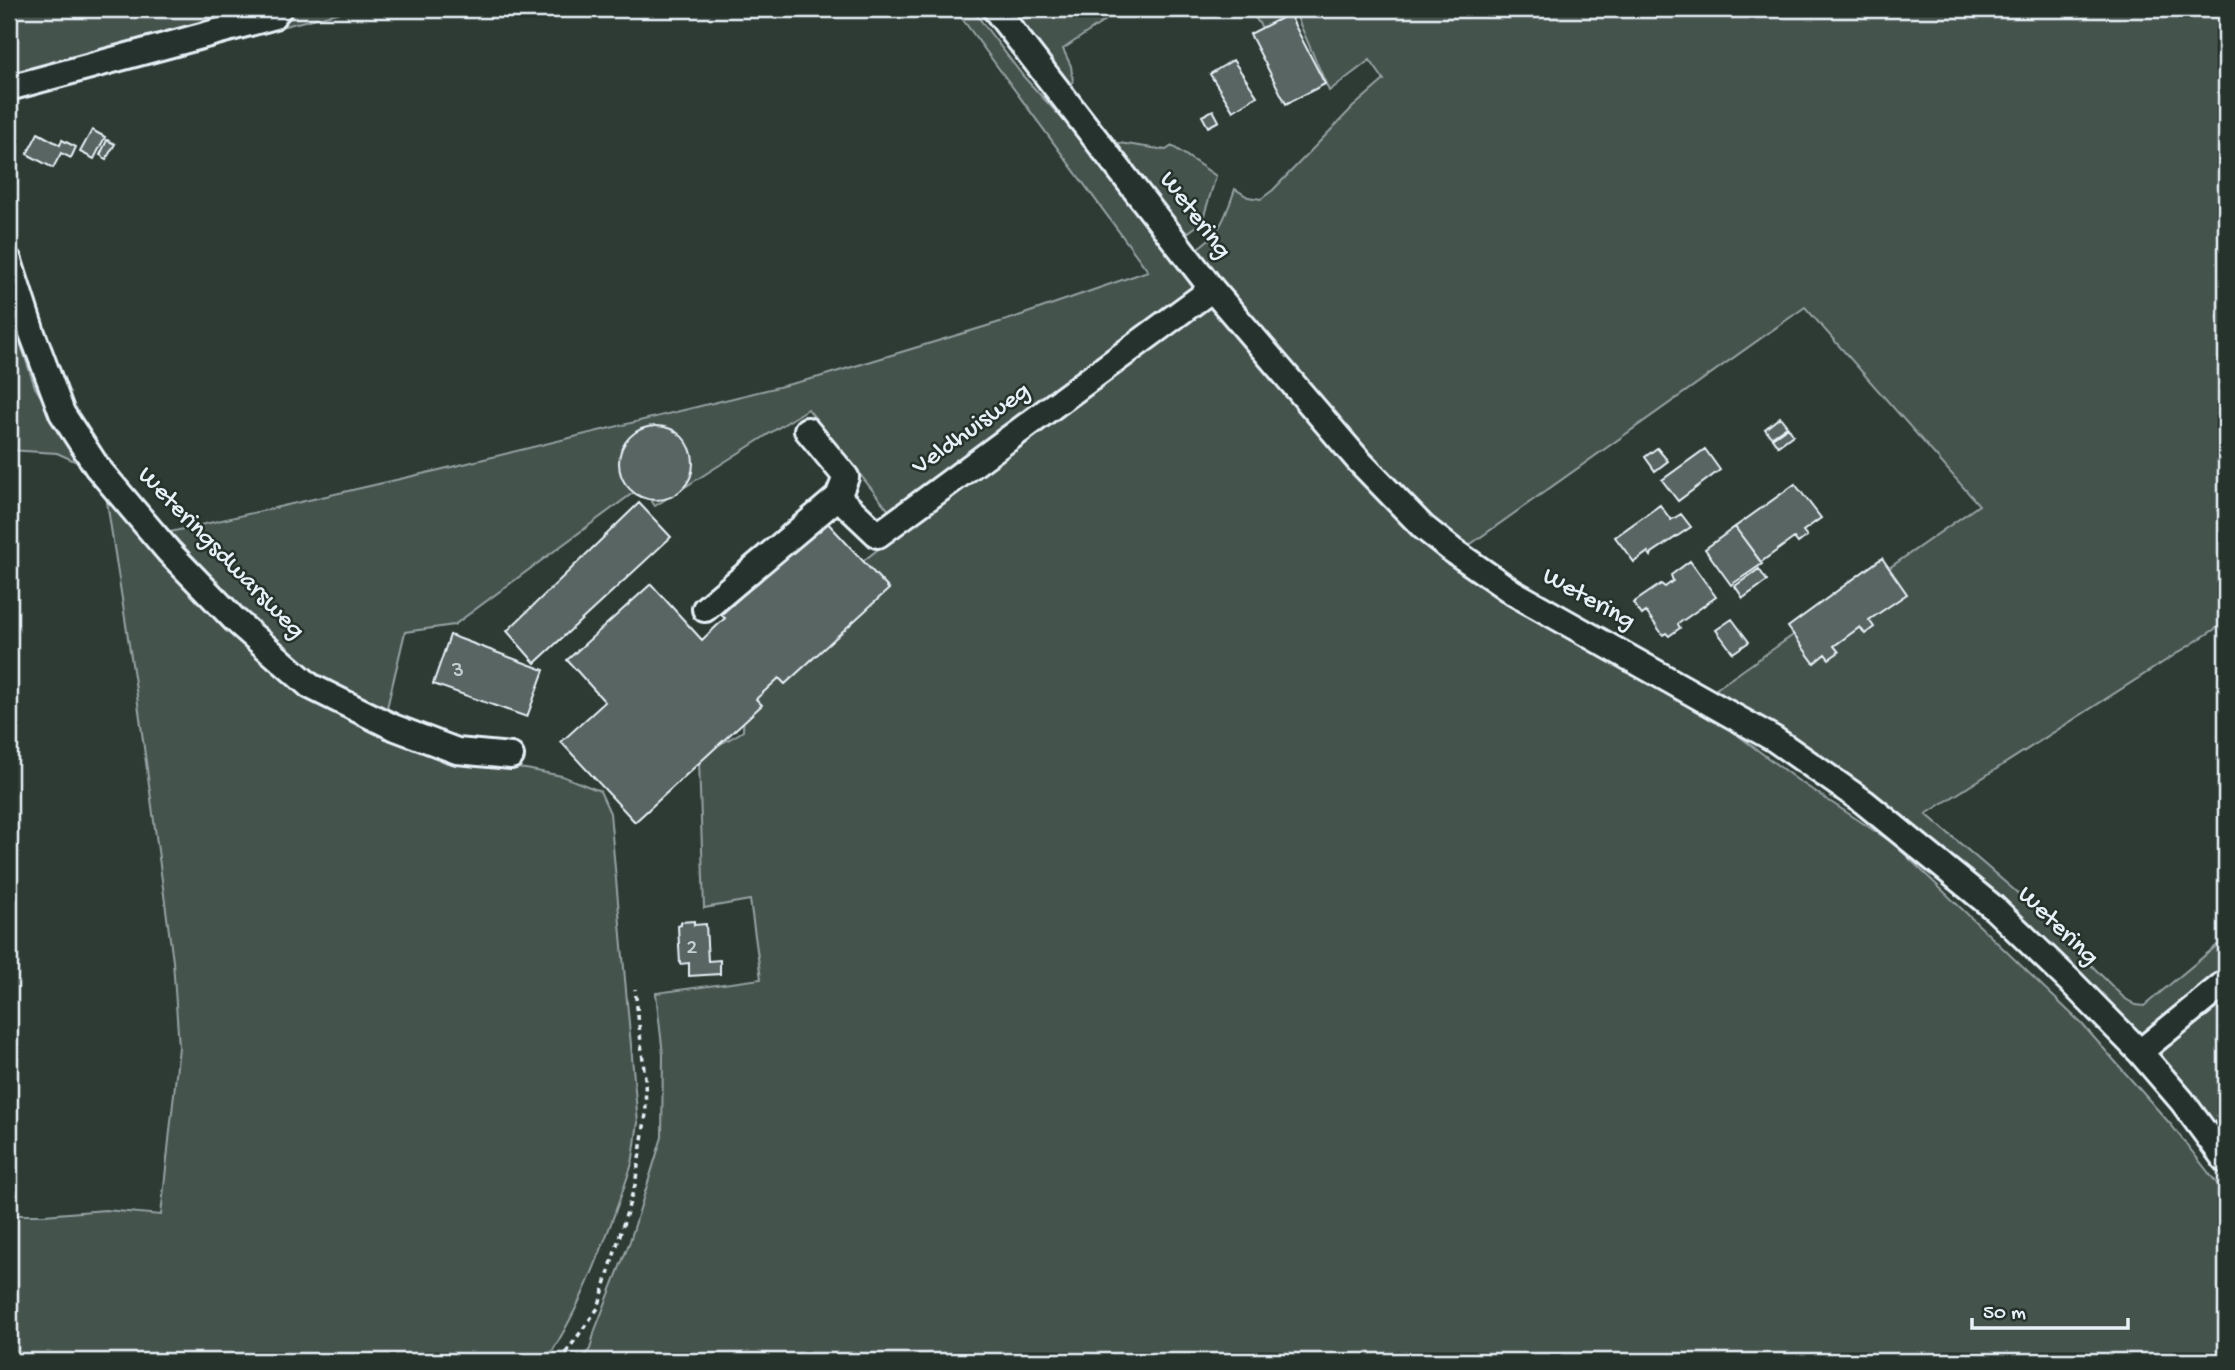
<svg xmlns="http://www.w3.org/2000/svg" width="2235" height="1370" font-family="'Gochi Hand',sans-serif">
<style>
.green{fill:#45524e;stroke:#96a2a3;stroke-width:2}
.building{fill:#596563;stroke:#e8f1f8;stroke-width:2}
.lines{fill:none;stroke-linecap:round;stroke-linejoin:round}
.minor-casing{stroke:#e8f1f8;stroke-width:30}
.path{stroke:#e8f1f8;stroke-width:3.5;stroke-dasharray:5 5;stroke-linecap:butt}
.minor{stroke:#26332d;stroke-width:24}
.labels{text-anchor:middle;dominant-baseline:central;stroke-width:5;stroke-linejoin:round;paint-order:stroke}
.number-label{font-size:23px;fill:#c4ced3}
.street-label{font-size:26px;fill:#e8f1f8;stroke:#26332d}
</style>
<rect width="100%" height="100%" fill="#2e3b35"/>
<filter id="ink" filterUnits="userSpaceOnUse"><feTurbulence type="fractalNoise" baseFrequency=".0143" numOctaves="2"/><feDisplacementMap in="SourceGraphic" scale="14" xChannelSelector="R" yChannelSelector="G"/><feConvolveMatrix kernelMatrix="1 2 1 2 8 2 1 2 1" color-interpolation-filters="sRGB"/></filter>
<g filter="url(#ink)">
<path class="green" d="M9 9H270L9 79Z
M290 9H353L277 28Z
M955 9H972L1023 76 1070 127 1194 285 890 512 808 409 655 506 641 487 454 625 405 632 386 712 288 657 170 532 439 470 819 377 1010 319 1148 271Z
M1004 9H1122L1063 49 1071 66 1073 82 1069 84Z
M1249 9H2226V622L1926 814 2028 902 2124 998 2136 1005 2144 1006 2226 938V969L2146 1034 2139 1038 1716 689 1979 505 1805 307 1468 546 1442 529 1395 489 1193 251C1220 235 1225 218 1235 189L1248 197 1261 199 1273 190 1353 107 1384 80 1370 60 1329 91 1296 15 1263 29Z
M1112 142 1166 150 1172 146 1216 176 1202 222 1182 237Z
M1210 305 1396 517 1434 552 1496 593 1703 709 1796 779 1893 843 2082 1024 2172 1126 2226 1195V1361H581L590 1349 595 1330 630 1241 662 1137 663 1055 656 993 761 979 750 900 704 908 699 761C711 746 727 742 743 731L746 653 970 477Z
M9 309 35 387 68 441 88 467 57 453 9 450Z
M105 489 327 704 447 763 526 769 562 776 600 791 610 813 638 1123C635 1138 635 1156 630 1170 607 1236 584 1303 546 1361H9V1215H44L105 1210 161 1215 179 1047 173 961 137 696Z
M2226 994V1152L2151 1055Z"/>
<path class="building" d="M1289 14 1325 84 1286 104 1250 34Z
M1233 60 1257 96 1233 111 1210 74Z
M1213 110 1219 121 1208 127 1202 116Z
M92 130 105 137 94 159 80 152Z
M38 133 60 145 62 140 76 147 71 158 61 153 53 168 27 154Z
M107 140 115 144 106 159 100 155Z
M1780 417 1787 426 1771 437 1765 429Z
M619 463a37 37 0 1 1 74 0a37 37 0 1 1-74 0Z
M1788 427 1793 435 1778 446 1772 438Z
M1657 448 1668 461 1655 471 1645 457Z
M1705 449 1720 470 1678 501 1662 480Z
M1795 484 1821 518 1803 531 1807 536 1798 543 1794 538 1761 562 1735 527Z
M639 503 671 537 535 663 507 631Z
M1660 505 1671 520 1681 514 1691 527 1652 553 1651 556 1648 552 1634 562 1615 537Z
M825 520 889 589 785 684 779 678 756 699 762 705 635 822 561 742 605 702 567 660 651 584 702 640 725 618 721 615Z
M1735 527 1762 564 1731 585 1705 549Z
M1882 558 1907 594 1869 620 1874 627 1865 634 1860 627 1834 646 1839 652 1829 659 1825 654 1814 663 1788 627Z
M1690 561 1716 597 1678 624 1680 628 1669 636 1666 633 1663 635 1646 612 1642 615 1633 603 1661 584 1665 587 1673 581 1671 575Z
M1759 569 1767 581 1743 598 1735 586Z
M1732 619 1749 642 1733 653 1716 630Z
M450 635 544 670 527 717 433 684Z
M694 921V925L706 924 708 961 720 960V974L689 976V963L680 964 678 926 681 925V922Z"/>
<g class="lines">
<g class="minor-casing">
<path id="minor" d="M995 9 1212 289 1359 461 1423 527 1452 550 1514 593 1774 739 1864 802 1994 908 2071 982 2140 1052 2182 1101 2226 1161
M9 88 272 17 279 9
M9 261 32 333 62 413 97 467 169 552 235 620 310 686 393 727 457 751 511 756
M807 430 846 477 838 497 878 535 1212 289
M705 609 838 497
M2140 1052 2226 982"/>
</g>
<path class="path" d="M560 1361 598 1308 635 1185 646 1114 645 1078 635 989"/>
<use href="#minor" class="minor"/>
</g>
</g>
<g class="labels">
<g class="number-label">
<text x="458" y="671">3</text>
<text x="692" y="948">2</text>
</g>
<g class="street-label">
<text transform="translate(1194 216) rotate(53)">Wetering</text>
<text transform="translate(972 430) rotate(-36)">Veldhuisweg</text>
<text transform="translate(220 554) rotate(46)">Weteringsdwarsweg</text>
<text transform="translate(1588 600) rotate(29)">Wetering</text>
<text transform="translate(2057 927) rotate(44)">Wetering</text>
</g>
</g>
<rect width="2235" height="1370" fill="none" stroke="#26332d" stroke-width="35"/>
<rect x="18" y="18" width="2200" height="1335" fill="none" stroke="#e8f1f8" stroke-width="2.5" filter="url(#ink)"/>
<path d="M1972 1318v10h156v-10" fill="none" stroke="#e8f1f8" stroke-width="3.5"/>
<text x="1983" y="1318" font-size="21" fill="#e8f1f8" stroke="#26332d" stroke-width="5" paint-order="stroke">50 m</text>
</svg>
